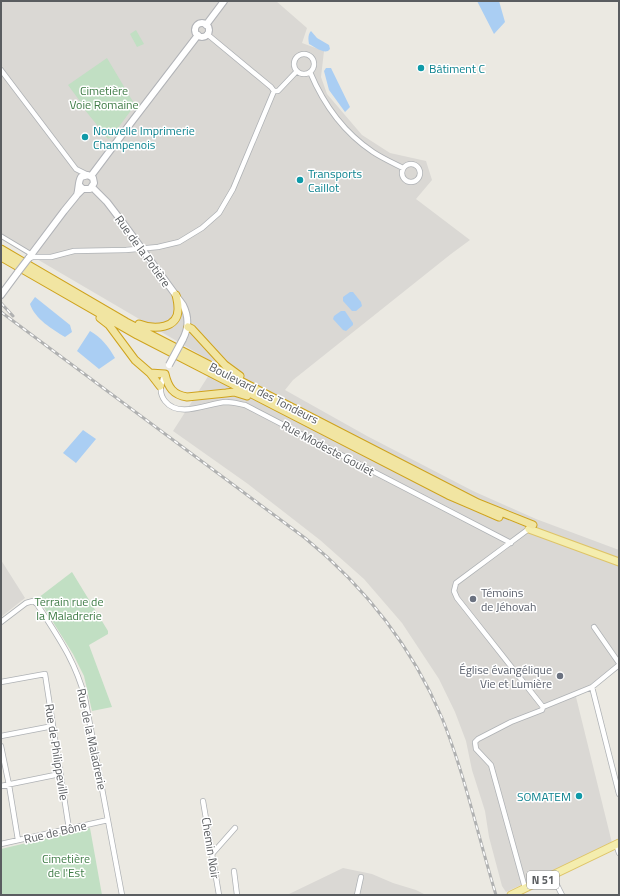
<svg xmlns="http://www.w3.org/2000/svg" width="620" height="896" font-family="'Titillium Web',sans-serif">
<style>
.industrial{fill:#dad8d4}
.green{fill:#c1dfc3}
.water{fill:#aacef3}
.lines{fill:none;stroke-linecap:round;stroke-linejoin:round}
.pedestrian-casing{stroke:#afb2b5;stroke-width:5.5}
.minor-casing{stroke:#afb2b5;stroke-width:6}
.secondary-casing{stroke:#b1b3b7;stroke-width:8}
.primary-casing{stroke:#dec468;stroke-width:9}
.trunk-casing{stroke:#cfa31d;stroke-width:9}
.pedestrian{stroke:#fff;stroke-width:3.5}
.minor{stroke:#fff;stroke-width:4.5}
.secondary{stroke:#fff;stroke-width:6}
.primary{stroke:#f4edae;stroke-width:7}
.trunk{stroke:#f1e5a2;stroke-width:7}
.rail-casing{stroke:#b0b1b1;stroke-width:3}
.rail{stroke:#fff;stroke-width:1.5;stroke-dasharray:4.5;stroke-linecap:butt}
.secondary-bridge-casing{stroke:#b1b3b7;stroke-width:8;stroke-linecap:butt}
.secondary-bridge{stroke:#fff;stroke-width:6}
.culture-dot{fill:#0f9aa8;stroke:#fff;stroke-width:1.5}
.worship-dot{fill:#6b7280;stroke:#fff;stroke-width:1.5}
.labels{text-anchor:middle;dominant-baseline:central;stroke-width:3;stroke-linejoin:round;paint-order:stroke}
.shield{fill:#fff;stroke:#8c8e90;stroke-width:1}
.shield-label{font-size:11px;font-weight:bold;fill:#5a5d60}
.culture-label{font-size:12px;fill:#0d838f;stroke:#fff;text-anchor:start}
.park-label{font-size:12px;fill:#3e7b45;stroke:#fff}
.street-label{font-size:12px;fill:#5a5d60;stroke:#fff}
.worship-label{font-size:12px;fill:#5b616d;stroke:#fff;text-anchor:start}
</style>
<rect width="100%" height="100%" fill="#ebe9e2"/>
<path class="industrial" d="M1 1H276L307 28 302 43 324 51 321 77 327 94 362 135 390 153 426 161 432 180 416 199 470 240 451 254 293 380 285 390 367 436 473 491 536 519 619 550V669L595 686 577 696 576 697 612 843 506 892 502 886 489 837 485 811 472 770 466 741 455 712 439 679 402 623 364 579 320 540 248 484 173 431 216 364 1 238Z
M1 560 25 598 1 617Z
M343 868 372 874 393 883 416 890 426 895H287Z"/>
<path class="green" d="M136 30 144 44 137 47 130 34Z
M107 58 135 105 118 128 120 131 108 139 81 105 82 104 68 85Z
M72 572 108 631V634L89 645 112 707 92 711 84 676 73 654 38 598Z
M90 828 102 895H1V849Z"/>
<path class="water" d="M477 1H499L505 22 494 34Z
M311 31 317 38 329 45 330 49 328 51C322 53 315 47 309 44 308 39 308 34 311 31Z
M326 68H331L350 107 345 112 329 90 324 71Z
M350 292H353L361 302 362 306 356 311H352L343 301V297Z
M35 297 70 325 72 332 65 337C52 329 35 319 30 304Z
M341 311H345L353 323V325L346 331 343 330 333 319 334 316Z
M90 331C101 337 109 347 115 358L99 369 77 351Z
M83 430 96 439 76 463 63 453Z"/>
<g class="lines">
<g class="pedestrian-casing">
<path id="pedestrian" d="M1 236 31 254"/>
</g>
<g class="minor-casing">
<path id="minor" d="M207 34 271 87 274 91
M294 64a10 10 0 1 1 20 0a10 10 0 1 1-20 0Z
M1 70 76 169 86 174
M310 72C323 103 343 132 373 152 382 158 393 163 403 168
M274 91H278L297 71
M402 173a9 9 0 1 1 18 0a9 9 0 1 1-18 0Z
M28 259 33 257H51L74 251 126 250 158 247 179 242 202 228 219 213 233 189 274 91
M165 374C161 383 158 392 165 401 179 419 208 403 226 402 233 402 239 404 245 405L511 543
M530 528 456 583 454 591 457 598 543 707
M1 622 26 603 33 601 37 604C58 637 75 660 85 698L122 895
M594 627 619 663
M1 682 45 674 69 829
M592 687 619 794
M1 736 53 726
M1 746 9 785 18 840
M1 786 60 774
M203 801 219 895
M1 844 108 820
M616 844 619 853
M212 854 235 828
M234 871 237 895
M552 875 562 895
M525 888 491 765 476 749 475 742 478 739 511 722 542 710 543 707 592 687 619 665
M357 895 361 877"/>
</g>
<g class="secondary-casing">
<path id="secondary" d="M195 30a7 7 0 1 1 14 0a7 7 0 1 1-14 0Z
M206 25 224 1
M91 176 133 120 198 35
M92 187 107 202 123 223 183 305C189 317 189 327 183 339
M77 195C79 189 78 182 81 177L88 175 93 178 94 183 90 189H83L79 185
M28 259 64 211 77 195 83 189
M1 295 18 272"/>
</g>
<g class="primary-casing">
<path id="primary" d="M529 529 619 562
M511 895 619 843"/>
</g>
<g class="trunk-casing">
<path id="trunk" d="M1 249 126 322 478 503 533 525
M1 257 137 335 448 495 499 517
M100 318 109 325 135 360 150 373 160 386
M139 324C154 330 179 329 178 308 178 304 177 299 176 295
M188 327 192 329 225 365 240 376
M150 373 165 374C168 387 173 395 187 397L226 393 234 392 247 396"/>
</g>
<use href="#pedestrian" class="pedestrian"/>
<use href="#minor" class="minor"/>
<use href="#secondary" class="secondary"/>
<use href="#primary" class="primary"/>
<use href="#trunk" class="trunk"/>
<g class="rail-casing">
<path id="rail" d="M1 303 13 316
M1 312 305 538C364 586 412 647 442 718 465 775 478 836 496 895"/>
</g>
<use href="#rail" class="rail"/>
<g class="secondary-bridge-casing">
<path id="secondary-bridge" d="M18 272 28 259
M169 365 183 339"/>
</g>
<use href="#secondary-bridge" class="secondary-bridge"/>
</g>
<g class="culture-dot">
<circle cx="421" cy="68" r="4"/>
<circle cx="85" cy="137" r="4"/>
<circle cx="300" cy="180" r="4"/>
<circle cx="579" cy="796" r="4"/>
</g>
<g class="worship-dot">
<circle cx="473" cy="599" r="4"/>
<circle cx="560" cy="676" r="4"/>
</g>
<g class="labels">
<rect class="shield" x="527" y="871" width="32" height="18" rx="3"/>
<g class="shield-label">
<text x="543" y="880">N 51</text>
</g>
<g class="culture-label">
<text x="429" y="68">Bâtiment C</text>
<text x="93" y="130">Nouvelle Imprimerie<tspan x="93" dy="14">Champenois</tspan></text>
<text x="308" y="173">Transports<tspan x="308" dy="14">Caillot</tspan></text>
<text x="571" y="796" text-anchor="end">SOMATEM</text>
</g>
<g class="park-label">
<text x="104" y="90">Cimetière<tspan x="104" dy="14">Voie Romaine</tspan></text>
<text x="69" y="601">Terrain rue de<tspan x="69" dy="14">la Maladrerie</tspan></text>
<text x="66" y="858">Cimetière<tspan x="66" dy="14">de l'Est</tspan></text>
</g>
<g class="street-label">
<text transform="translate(143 251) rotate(54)">Rue de la Potière</text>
<text transform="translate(264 393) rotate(27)">Boulevard des Tondeurs</text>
<text transform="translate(328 448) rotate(28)">Rue Modeste Goulet</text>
<text transform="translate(92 739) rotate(78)">Rue de la Maladrerie</text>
<text transform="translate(57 752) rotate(81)">Rue de Philippeville</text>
<text transform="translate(55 832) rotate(-13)">Rue de Bône</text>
<text transform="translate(211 848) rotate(81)">Chemin Noir</text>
</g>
<g class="worship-label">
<text x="481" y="592">Témoins<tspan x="481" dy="14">de Jéhovah</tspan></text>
<text x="552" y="669" text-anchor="end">Église évangélique<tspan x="552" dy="14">Vie et Lumière</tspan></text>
</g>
</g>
<rect width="620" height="896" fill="none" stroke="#5a5d60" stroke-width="4"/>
</svg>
